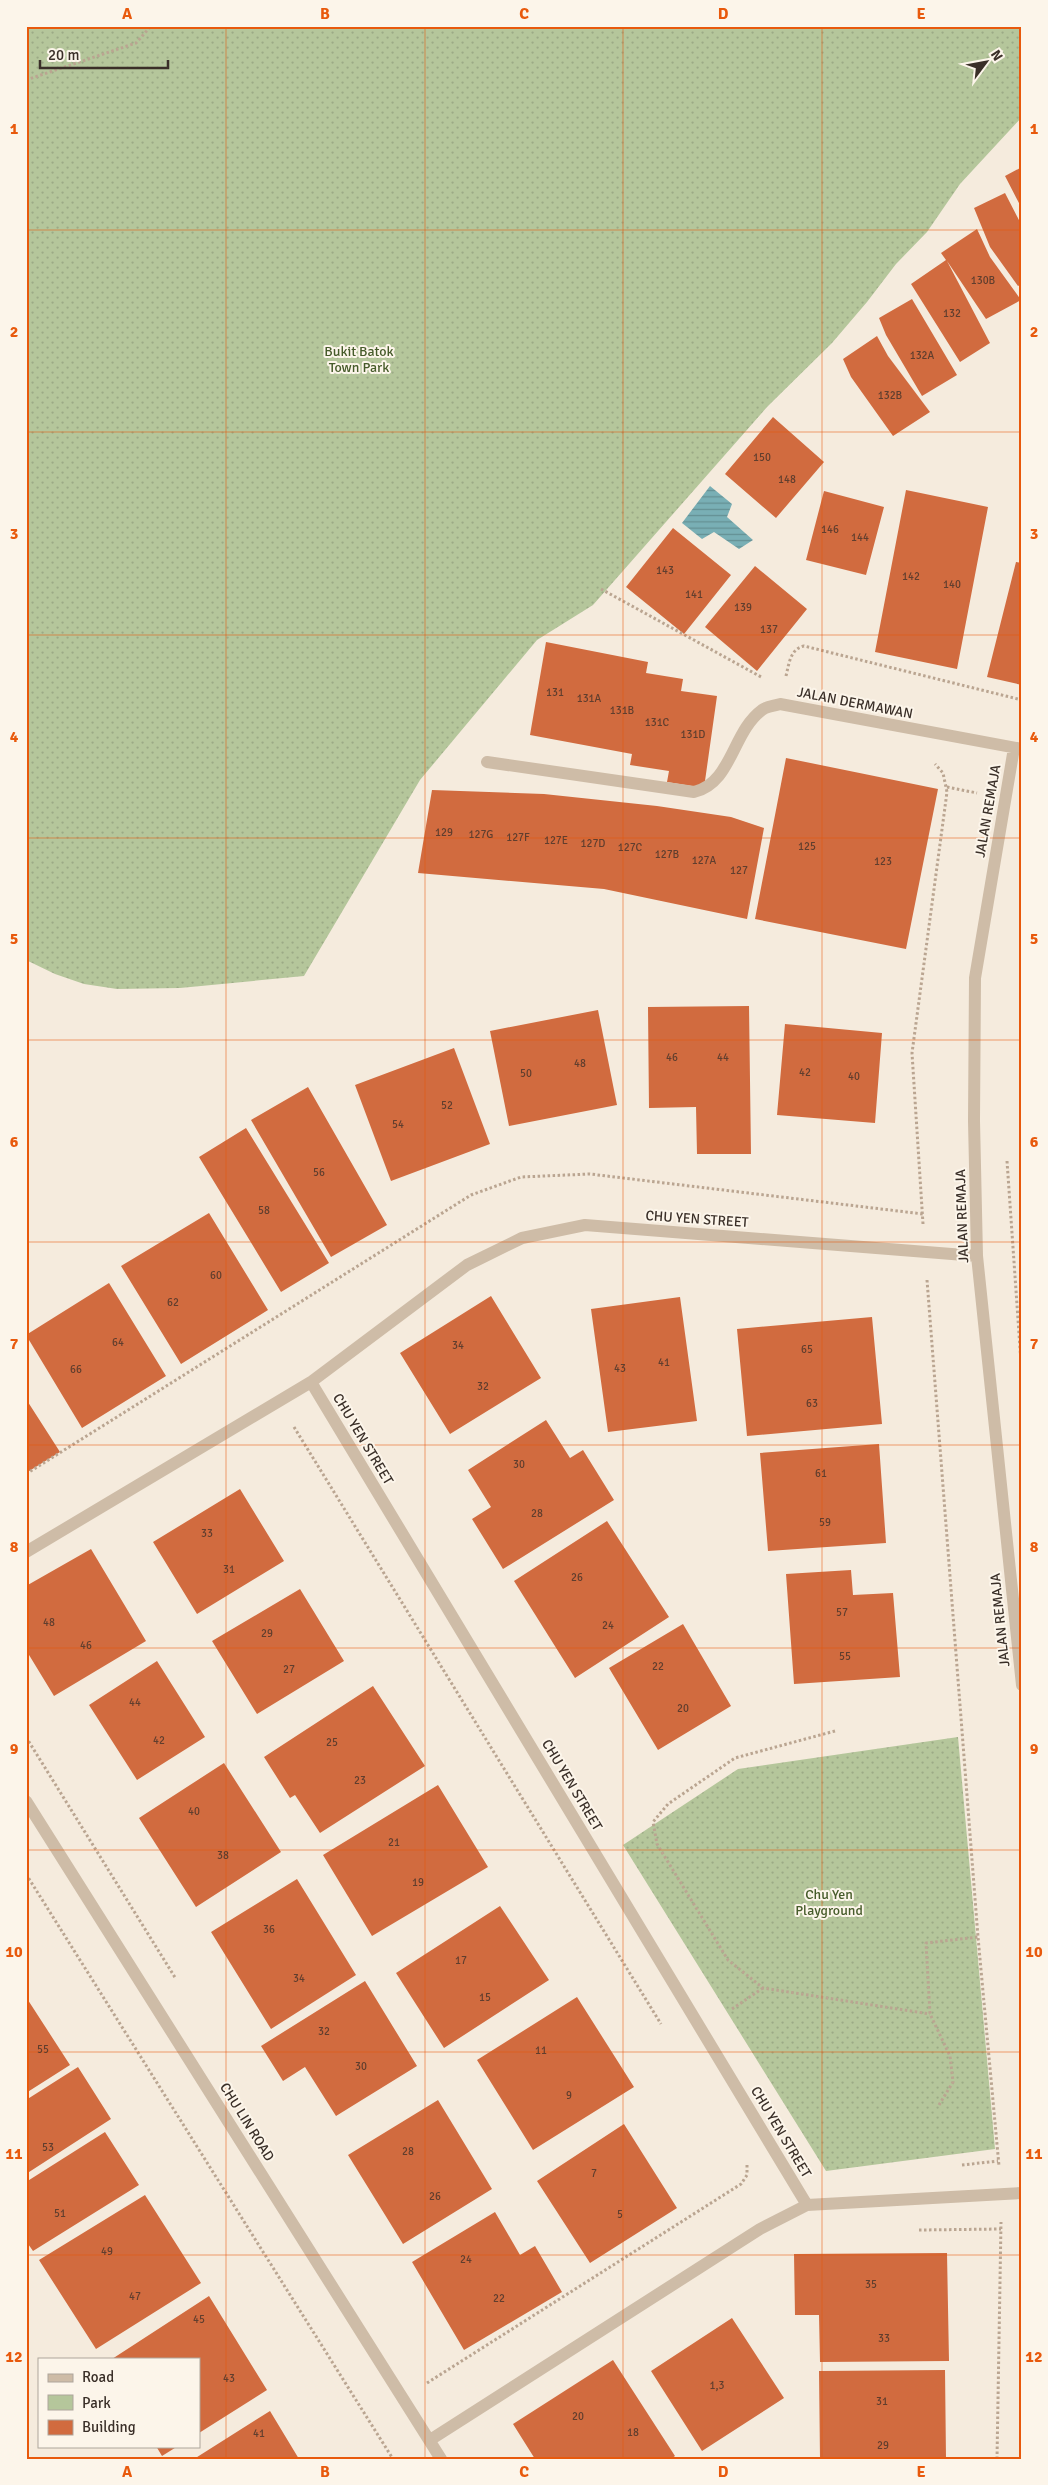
<svg xmlns="http://www.w3.org/2000/svg" width="1048" height="2485" font-family="Signika,sans-serif">
<style>
.green{fill:url(#green-dots)}
.water{fill:url(#water-rules)}
.building{fill:#d16b3f}
.lines{fill:none;stroke-linecap:round;stroke-linejoin:round}
.path{stroke:#baa591;stroke-width:3;stroke-dasharray:2.5 2.5;stroke-linecap:butt}
.street{stroke:#cebca7;stroke-width:12}
.grid{fill:none;stroke:#e8590c;stroke-width:1;stroke-opacity:0.55}
.labels{text-anchor:middle;dominant-baseline:central;stroke-width:4;stroke-linejoin:round;paint-order:stroke}
.number-label{font-size:11px;fill:#603e2e}
.park-label{font-size:14px;fill:#465b2a;stroke:#fcf5ea}
.street-label{font-size:14px;fill:#3a2f28;stroke:#fcf5ea}
.neatline{fill:none;stroke:#e8590c;stroke-width:2}
.grid-label{font-size:16px;text-anchor:middle;font-weight:bold;fill:#e8590c}
</style>
<defs>
<pattern id="green-dots" width="8" height="8" patternUnits="userSpaceOnUse" patternTransform="scale(1.25)"><rect width="8" height="8" fill="#b5c69b"/><path d="M2 2h.1M6 6h.1" fill="none" stroke="#9caa86" stroke-width="1.8" stroke-linecap="round"/></pattern>
<pattern id="water-rules" width="6" height="5" patternUnits="userSpaceOnUse" patternTransform="scale(1.25)"><rect width="6" height="5" fill="#79afb5"/><path d="M0 2.5h6" fill="none" stroke="#648f93"/></pattern>
</defs>
<rect width="100%" height="100%" fill="#f5ebdd"/>
<path class="green" d="M26 26H1022V117L960 184 927 232 896 264 867 302 832 343 767 407 593 605 537 640 420 780 304 976 180 988 117 989 84 984 55 974 26 960Z
M958 1737 995 2149 826 2171 623 1845 738 1769Z"/>
<path class="water" d="M710 486 732 504 727 517 753 540 739 549 714 532 702 539 682 523Z"/>
<path class="building" d="M1022 167V209L1005 176Z
M1005 193 1022 226V284L1018 286 990 247 974 208Z
M977 229 990 257 1021 300 986 319 947 261 990 343 960 362 911 284 946 260 941 253Z
M912 299 957 375 922 396 886 335 879 318Z
M877 336 888 356 930 412 893 436 851 377 843 359Z
M773 417 824 462 776 518 725 474Z
M906 490 988 507 957 669 875 652Z
M824 491 884 507 866 575 806 560Z
M673 528 731 575 684 634 626 587Z
M1016 562 1022 563V685L987 677Z
M755 566 807 609 757 671 705 627Z
M546 642 648 662 646 673 683 679 681 691 717 696 704 788 667 782 669 771 630 765 632 754 530 735Z
M786 758 938 789 906 949 755 919Z
M432 790 544 794 657 806 731 817 764 828 747 919 604 889 418 873Z
M749 1006 751 1154H697L696 1107 649 1108 648 1007Z
M598 1010 617 1105 509 1126 490 1031Z
M785 1024 882 1033 875 1123 777 1115Z
M454 1048 490 1144 391 1181 355 1085Z
M308 1087 387 1225 331 1257 251 1120Z
M246 1128 329 1263 281 1292 199 1157Z
M209 1213 268 1310 181 1364 121 1266Z
M109 1283 166 1376 82 1428 26 1335Z
M491 1296 541 1378 450 1434 400 1353Z
M680 1297 697 1421 608 1432 591 1309Z
M872 1317 882 1424 747 1436 737 1329Z
M26 1399 60 1452 26 1473Z
M546 1420 570 1458 583 1450 614 1500 503 1569 472 1519 491 1507 468 1470Z
M879 1444 886 1543 768 1551 760 1453Z
M240 1489 284 1561 197 1614 153 1542Z
M607 1521 669 1617 575 1678 514 1581Z
M91 1549 146 1641 54 1696 26 1650V1586Z
M851 1570 853 1595 893 1593 900 1677 794 1684 786 1574Z
M300 1589 344 1661 257 1714 212 1641Z
M683 1624 731 1706 658 1750 609 1668Z
M157 1661 205 1737 137 1780 89 1705Z
M373 1686 425 1766 320 1833 295 1795 290 1798 264 1757Z
M224 1763 281 1852 196 1907 139 1818Z
M438 1785 488 1867 372 1936 323 1855Z
M297 1879 356 1975 271 2029 211 1932Z
M500 1906 549 1980 444 2048 396 1973Z
M365 1981 417 2066 336 2116 305 2067 283 2081 261 2046Z
M26 1997 70 2065 26 2093Z
M577 1997 634 2087 533 2150 477 2060Z
M78 2067 111 2119 26 2174V2100Z
M438 2100 492 2189 403 2244 348 2155Z
M624 2124 677 2208 590 2263 537 2181Z
M105 2132 139 2185 33 2251 26 2241V2182Z
M145 2195 201 2283 96 2349 39 2260Z
M495 2212 520 2255 535 2246 562 2292 464 2350 412 2262Z
M947 2253 949 2361 820 2362 819 2315H795L794 2254Z
M209 2296 267 2390 199 2433V2359H112Z
M732 2318 784 2398 702 2451 651 2371Z
M613 2360 675 2456 671 2459H535L513 2424Z
M945 2370 946 2459H820L819 2371Z
M270 2411 299 2459H194Z
M156 2446H178L162 2456Z"/>
<g class="lines">
<path class="path" d="M26 80 136 43 151 26
M601 589 763 678
M786 676C789 664 790 649 804 646L1022 700
M947 787 977 793
M1007 1161 1022 1377
M923 1224 912 1053 947 792 943 773 935 764
M927 1280 978 1937 999 2166
M294 1427 661 2024
M26 1474 471 1195 521 1177 590 1174 923 1214
M835 1731 735 1758 668 1804 653 1822 657 1844 728 1960 763 1988 930 2014
M26 1737 176 1979
M26 1874 393 2459
M732 2009 763 1988
M939 2105 953 2082 950 2056 930 2014 926 1943 978 1937
M962 2165 998 2161
M919 2230 1001 2229
M427 2383 741 2184 747 2175V2164
M997 2459 1001 2222"/>
<path class="street" d="M1014 748 975 978 974 1121 977 1256 1022 1685
M487 762 694 792C732 783 732 732 762 710 767 706 775 706 780 704L1022 749
M311 1382 807 2205
M26 1552 311 1382 467 1265 522 1238 585 1225 977 1256
M26 1801 441 2459
M430 2440 760 2229 807 2205 1022 2193"/>
</g>
<path class="grid" d="M226 26V2459M425 26V2459M623 26V2459M822 26V2459M26 230H1022M26 432H1022M26 635H1022M26 838H1022M26 1040H1022M26 1242H1022M26 1445H1022M26 1648H1022M26 1850H1022M26 2052H1022M26 2255H1022"/>
<g class="labels">
<g class="number-label">
<text x="983" y="280">130B</text>
<text x="952" y="313">132</text>
<text x="922" y="355">132A</text>
<text x="890" y="395">132B</text>
<text x="762" y="457">150</text>
<text x="787" y="479">148</text>
<text x="830" y="529">146</text>
<text x="860" y="537">144</text>
<text x="665" y="570">143</text>
<text x="911" y="576">142</text>
<text x="952" y="584">140</text>
<text x="694" y="594">141</text>
<text x="743" y="607">139</text>
<text x="769" y="629">137</text>
<text x="555" y="692">131</text>
<text x="589" y="698">131A</text>
<text x="622" y="710">131B</text>
<text x="657" y="722">131C</text>
<text x="693" y="734">131D</text>
<text x="444" y="832">129</text>
<text x="481" y="834">127G</text>
<text x="518" y="837">127F</text>
<text x="556" y="840">127E</text>
<text x="593" y="843">127D</text>
<text x="807" y="846">125</text>
<text x="630" y="847">127C</text>
<text x="667" y="854">127B</text>
<text x="704" y="860">127A</text>
<text x="883" y="861">123</text>
<text x="739" y="870">127</text>
<text x="672" y="1057">46</text>
<text x="723" y="1057">44</text>
<text x="580" y="1063">48</text>
<text x="805" y="1072">42</text>
<text x="526" y="1073">50</text>
<text x="854" y="1076">40</text>
<text x="447" y="1105">52</text>
<text x="398" y="1124">54</text>
<text x="319" y="1172">56</text>
<text x="264" y="1210">58</text>
<text x="216" y="1275">60</text>
<text x="173" y="1302">62</text>
<text x="118" y="1342">64</text>
<text x="458" y="1345">34</text>
<text x="807" y="1349">65</text>
<text x="664" y="1362">41</text>
<text x="620" y="1368">43</text>
<text x="76" y="1369">66</text>
<text x="483" y="1386">32</text>
<text x="812" y="1403">63</text>
<text x="519" y="1464">30</text>
<text x="821" y="1473">61</text>
<text x="537" y="1513">28</text>
<text x="825" y="1522">59</text>
<text x="207" y="1533">33</text>
<text x="229" y="1569">31</text>
<text x="577" y="1577">26</text>
<text x="842" y="1612">57</text>
<text x="49" y="1622">48</text>
<text x="608" y="1625">24</text>
<text x="267" y="1633">29</text>
<text x="86" y="1645">46</text>
<text x="845" y="1656">55</text>
<text x="658" y="1666">22</text>
<text x="289" y="1669">27</text>
<text x="135" y="1702">44</text>
<text x="683" y="1708">20</text>
<text x="159" y="1740">42</text>
<text x="332" y="1742">25</text>
<text x="360" y="1780">23</text>
<text x="194" y="1811">40</text>
<text x="394" y="1842">21</text>
<text x="223" y="1855">38</text>
<text x="418" y="1882">19</text>
<text x="269" y="1929">36</text>
<text x="461" y="1960">17</text>
<text x="299" y="1978">34</text>
<text x="485" y="1997">15</text>
<text x="324" y="2031">32</text>
<text x="43" y="2049">55</text>
<text x="541" y="2050">11</text>
<text x="361" y="2066">30</text>
<text x="569" y="2095">9</text>
<text x="48" y="2147">53</text>
<text x="408" y="2151">28</text>
<text x="594" y="2173">7</text>
<text x="435" y="2196">26</text>
<text x="60" y="2213">51</text>
<text x="620" y="2214">5</text>
<text x="107" y="2251">49</text>
<text x="466" y="2259">24</text>
<text x="871" y="2284">35</text>
<text x="135" y="2296">47</text>
<text x="499" y="2298">22</text>
<text x="199" y="2319">45</text>
<text x="884" y="2338">33</text>
<text x="229" y="2378">43</text>
<text x="717" y="2385">1,3</text>
<text x="882" y="2401">31</text>
<text x="578" y="2416">20</text>
<text x="633" y="2432">18</text>
<text x="259" y="2433">41</text>
<text x="883" y="2445">29</text>
</g>
<g class="park-label">
<text x="359" y="351">Bukit Batok<tspan x="359" dy="16">Town Park</tspan></text>
<text x="829" y="1894">Chu Yen<tspan x="829" dy="16">Playground</tspan></text>
</g>
<g class="street-label">
<text transform="translate(855 703) rotate(11)">JALAN DERMAWAN</text>
<text transform="translate(988 811) rotate(-80)">JALAN REMAJA</text>
<text transform="translate(962 1216) rotate(-92)">JALAN REMAJA</text>
<text transform="translate(697 1219) rotate(4)">CHU YEN STREET</text>
<text transform="translate(363 1439) rotate(59)">CHU YEN STREET</text>
<text transform="translate(1000 1620) rotate(-96)">JALAN REMAJA</text>
<text transform="translate(572 1785) rotate(59)">CHU YEN STREET</text>
<text transform="translate(247 2122) rotate(58)">CHU LIN ROAD</text>
<text transform="translate(781 2132) rotate(59)">CHU YEN STREET</text>
</g>
</g>
<rect width="1048" height="2485" fill="none" stroke="#fcf5ea" stroke-width="55"/>
<rect x="38" y="2358" width="162" height="90" fill="#fcf5ea" stroke="#aea69c"/>
<rect x="48" y="2374" width="25" height="8" fill="#cebca7" stroke="#aea69c"/>
<text x="82" y="2382" font-size="15" fill="#3a2f28">Road</text>
<rect x="48" y="2395" width="25" height="15" fill="#b5c69b" stroke="#aea69c"/>
<text x="82" y="2408" font-size="15" fill="#3a2f28">Park</text>
<rect x="48" y="2420" width="25" height="15" fill="#d16b3f" stroke="#aea69c"/>
<text x="82" y="2432" font-size="15" fill="#3a2f28">Building</text>
<g transform="translate(986 62) rotate(58)" stroke="#fcf5ea" stroke-width="4" paint-order="stroke">
<path d="M0-4L9 19L0 12L-9 19Z" fill="#3a2f28"/>
<text y="-8" font-size="14" font-weight="bold" text-anchor="middle" fill="#3a2f28">N</text>
</g>
<path d="M40 60v8h128v-8" fill="none" stroke="#3a2f28" stroke-width="2.5"/>
<text x="48" y="60" font-size="15" fill="#3a2f28" stroke="#fcf5ea" stroke-width="4" paint-order="stroke">20 m</text>
<rect x="28" y="28" width="992" height="2430" class="neatline"/>
<g class="grid-label">
<text x="127" y="19">A</text>
<text x="325" y="19">B</text>
<text x="524" y="19">C</text>
<text x="723" y="19">D</text>
<text x="921" y="19">E</text>
<text x="14" y="134">1</text>
<text x="1034" y="134">1</text>
<text x="14" y="337">2</text>
<text x="1034" y="337">2</text>
<text x="14" y="539">3</text>
<text x="1034" y="539">3</text>
<text x="14" y="742">4</text>
<text x="1034" y="742">4</text>
<text x="14" y="944">5</text>
<text x="1034" y="944">5</text>
<text x="14" y="1147">6</text>
<text x="1034" y="1147">6</text>
<text x="14" y="1349">7</text>
<text x="1034" y="1349">7</text>
<text x="14" y="1552">8</text>
<text x="1034" y="1552">8</text>
<text x="14" y="1754">9</text>
<text x="1034" y="1754">9</text>
<text x="14" y="1957">10</text>
<text x="1034" y="1957">10</text>
<text x="14" y="2159">11</text>
<text x="1034" y="2159">11</text>
<text x="14" y="2362">12</text>
<text x="1034" y="2362">12</text>
<text x="127" y="2477">A</text>
<text x="325" y="2477">B</text>
<text x="524" y="2477">C</text>
<text x="723" y="2477">D</text>
<text x="921" y="2477">E</text>
</g>
</svg>
